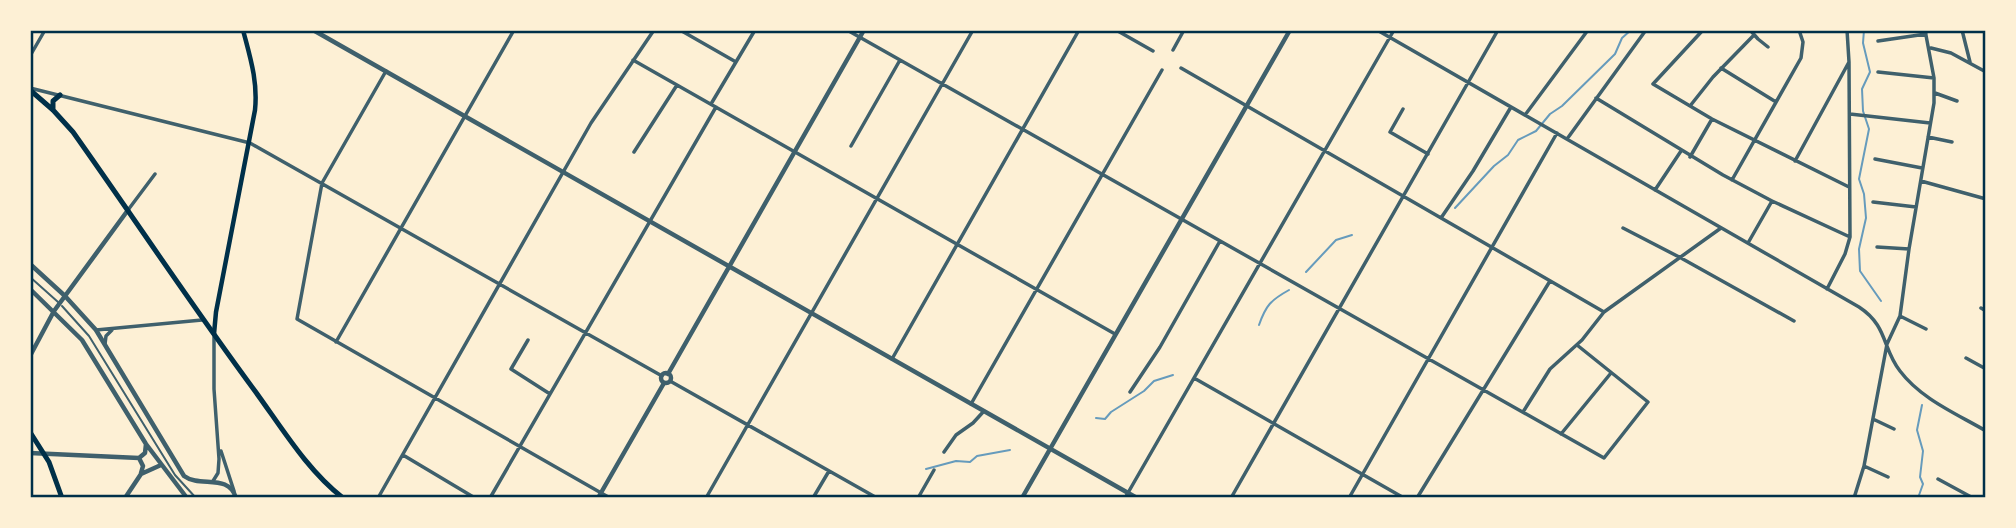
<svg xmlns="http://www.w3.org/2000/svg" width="2016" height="528" font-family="'Archivo Narrow',sans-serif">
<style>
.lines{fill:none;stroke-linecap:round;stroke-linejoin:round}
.stream{stroke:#669bbc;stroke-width:2}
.service{stroke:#3f606c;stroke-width:2}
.minor{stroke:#3f606c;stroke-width:3.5}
.tertiary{stroke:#3f606c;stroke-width:4.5}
.secondary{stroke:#003049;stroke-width:4.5}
.primary{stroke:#003049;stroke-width:5}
.neatline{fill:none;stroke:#003049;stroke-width:2.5}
</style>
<rect width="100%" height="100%" fill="#fdf0d5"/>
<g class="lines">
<path class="stream" d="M1864 30 1863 43 1870 72 1862 89 1863 111 1869 129 1859 179 1864 194 1866 218 1859 249 1860 271 1881 301
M1455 208 1494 166 1508 155 1518 140 1536 131 1550 114 1562 106 1615 54 1622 38 1631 30
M1306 272 1336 240 1352 235
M1259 325C1266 305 1271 300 1289 290
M1096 418 1105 419 1111 412 1144 391 1154 381 1173 375
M926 469 956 461 970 462 977 456 1010 450
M1918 498 1923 484 1920 477 1923 451 1917 430 1922 405"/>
<path class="service" d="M30 277 58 302
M62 306 89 336 175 475 196 498"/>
<path class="minor" d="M680 30 736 62
M847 30 1604 458 1648 402 1577 345
M1116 30 1153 51
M1377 30 1859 307C1888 326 1882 348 1900 371 1921 399 1957 414 1986 431
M1703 30 1653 84 1712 119 1849 187
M1750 30 1758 39 1768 47
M1962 30 1970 62
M1878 41 1926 34
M1931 48 1951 53 1986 72
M1173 50 1184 30
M30 56 45 30
M633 60 1115 334
M1181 68 1604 312
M1721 68 1776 102
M386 71 322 183 297 319 610 498
M1878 72 1934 78
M30 88 250 143 662 376
M1935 93 1957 101
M1596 98 1723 175 1772 201 1850 237
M711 104 755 30
M1690 106 1713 77 1754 35
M1403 109 1390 132 1428 154
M1850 114 1930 123
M1525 115 1588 30
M1928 137 1952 142
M1567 139 1646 30
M851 146 900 60
M634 152 677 85
M1690 157 1712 119
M1875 159 1922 168
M1795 161 1849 62 1847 30
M1732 180 1801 58 1803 42 1799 30
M1921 181 1986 199
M1655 190 1681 151
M1873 202 1916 207
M128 210 155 174
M1441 218 1473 171 1511 107
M1623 228 1681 258 1794 321
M1748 243 1772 201
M1877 247 1909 249
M1827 289 1845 254 1850 237 1849 62
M1981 308 1986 311
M1900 316 1926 329
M96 330 202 320
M528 340 511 369 550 394
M336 342 514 30
M105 344 106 336 112 330
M1966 358 1986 369
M892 359 1079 30
M1194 378 1404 498
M670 381 877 498
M1130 392 1160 347 1220 241
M971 404 1162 70
M1523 412 1550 369 1582 340 1604 312 1721 228
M1873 419 1894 429
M1561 434 1611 373
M221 451 234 491
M944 452 956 435 973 423 984 411
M403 455 475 498
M1864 466 1888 477
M1938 479 1973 498
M213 481 218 473 219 459 214 389V337
M378 498 591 123 654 30
M490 498 716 107
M706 498 973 30
M813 498 829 471
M918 498 934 470
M1125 498 1394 30
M1231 498 1498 30
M1349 498 1557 133
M1417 498 1550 281
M1854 498 1864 466 1887 344 1900 316 1909 249 1934 103V78L1925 30"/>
<path class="tertiary" d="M313 30 1137 498
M30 264 65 296 96 330 184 476C200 488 229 473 236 498
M30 289 82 340 146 444 187 498
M30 356 54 311 128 210
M661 378a5 5 0 1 1 10 0a5 5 0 1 1-10 0Z
M668 374 864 30
M30 453 139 458
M139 458 143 466 141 473
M139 458 145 453 146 444
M125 498 141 474 161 465
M598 498 664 383
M1022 498 1290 30"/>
<path class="secondary" d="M214 334 216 312 255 110C258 81 250 57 243 30"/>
<path class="primary" d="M30 90 53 110 73 132C134 218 192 306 255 391 282 428 307 470 343 498
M53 110V101L60 95
M30 432 49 462 62 498"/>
</g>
<rect width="2016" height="528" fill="none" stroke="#fdf0d5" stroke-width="63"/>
<rect x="32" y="32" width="1952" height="464" class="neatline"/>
</svg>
